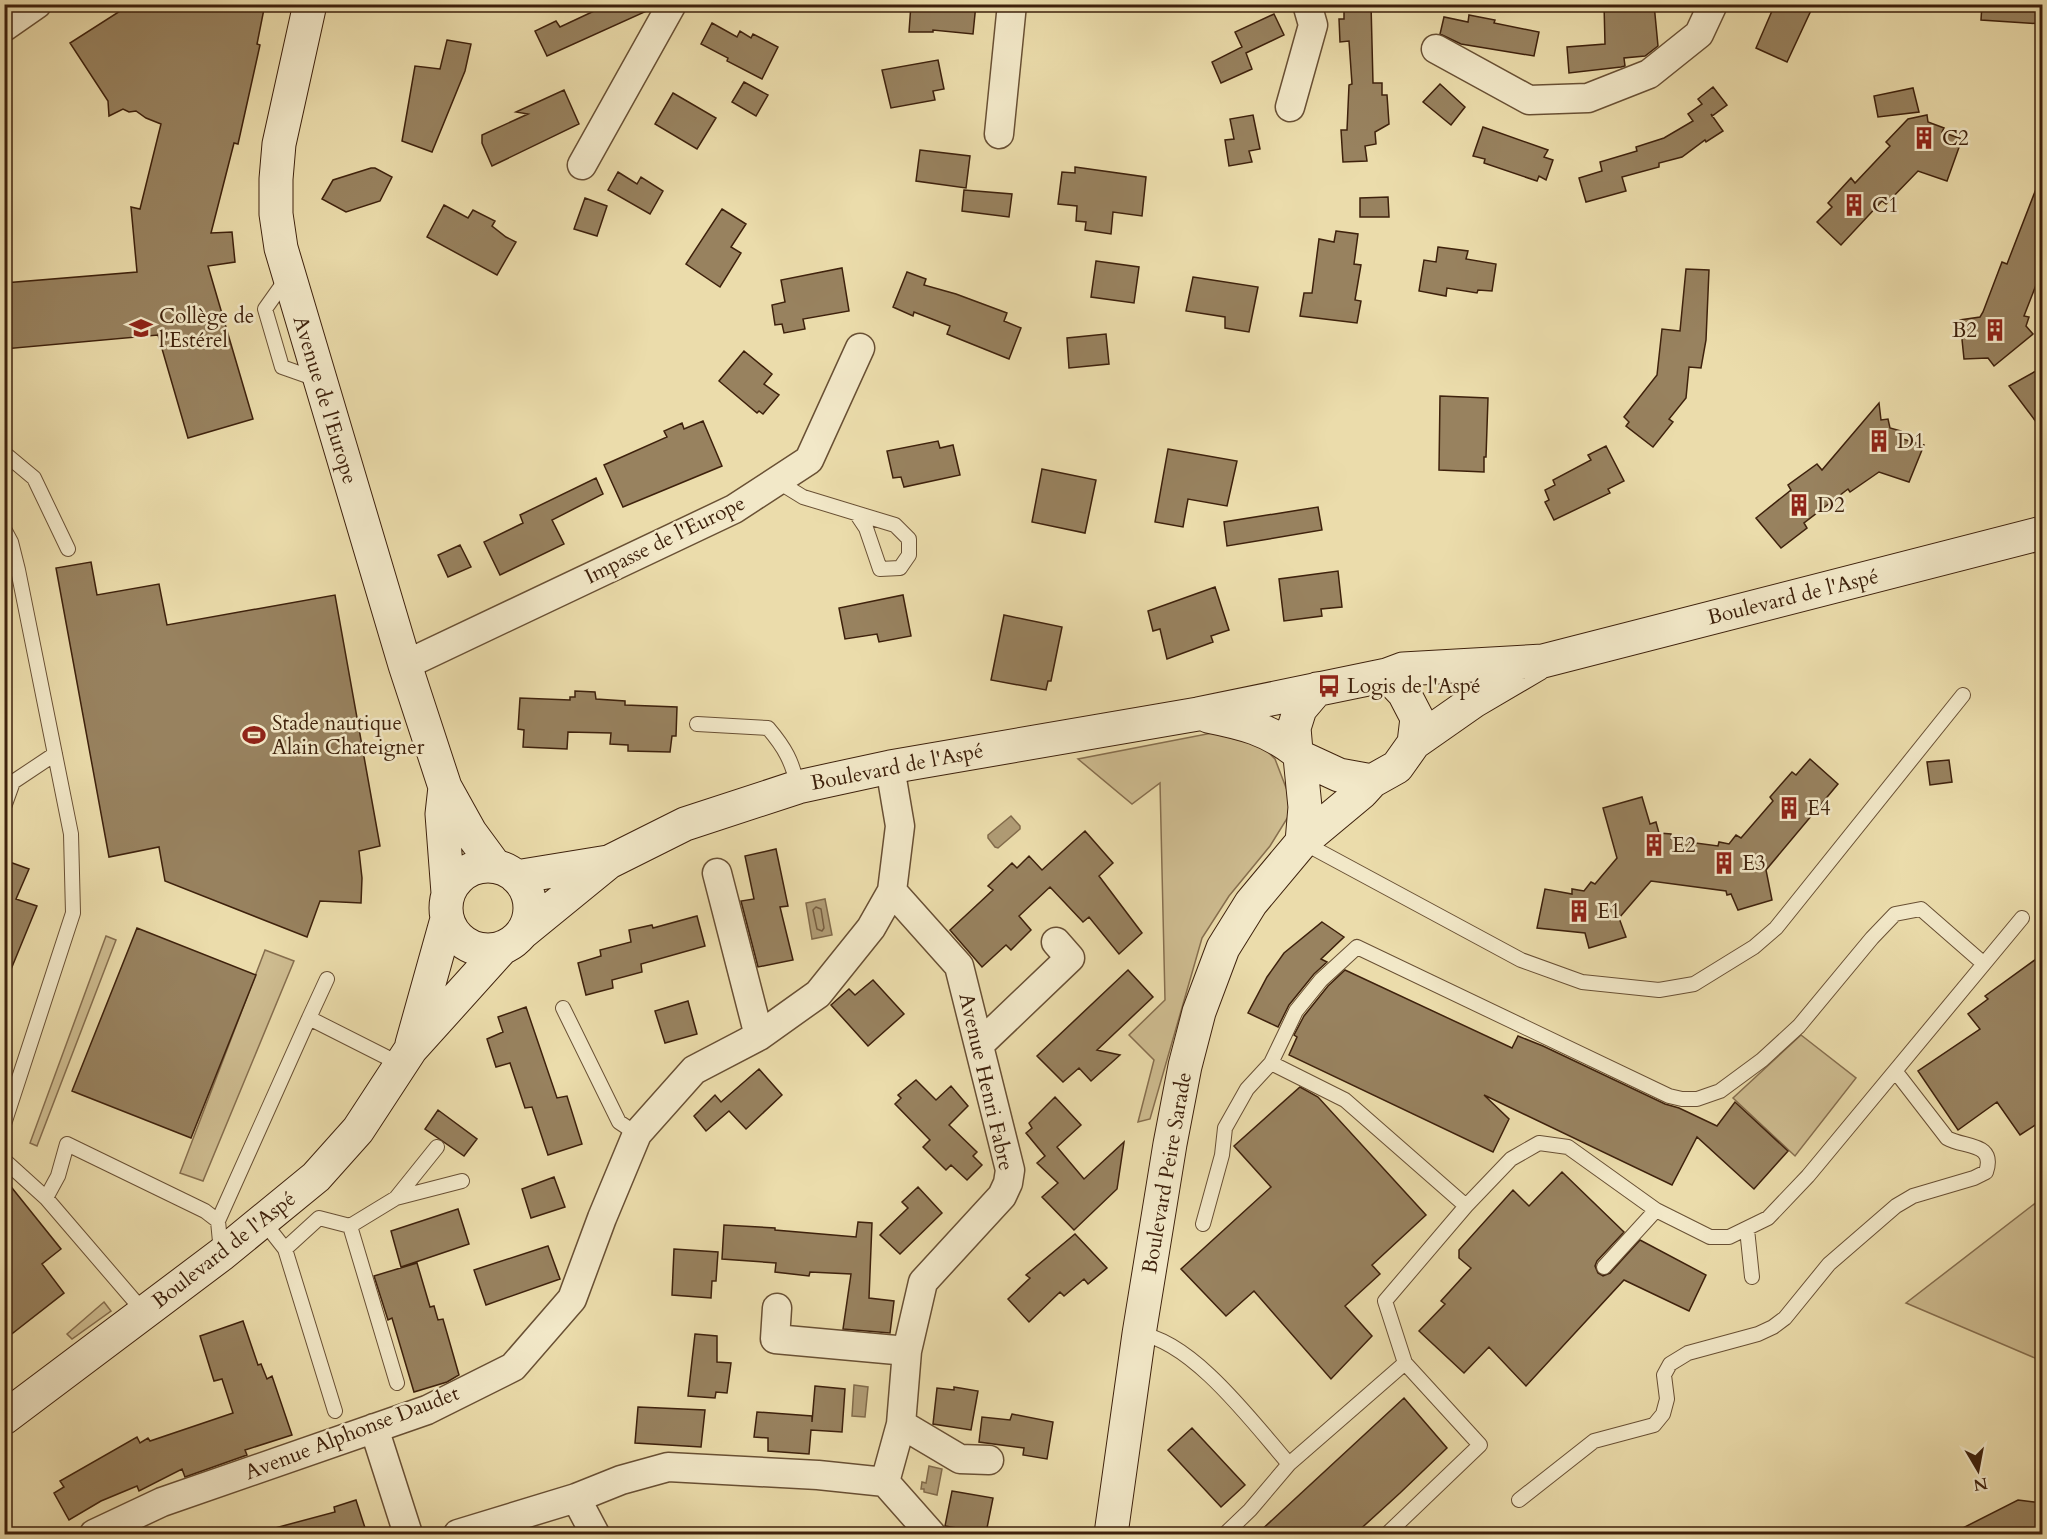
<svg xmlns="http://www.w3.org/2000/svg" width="2047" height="1539" font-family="Cardo,serif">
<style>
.green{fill:#cebc90;stroke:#866e4e;stroke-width:1.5}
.water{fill:#b09c75;stroke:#826b4b;stroke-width:1.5}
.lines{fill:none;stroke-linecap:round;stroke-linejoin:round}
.shore{stroke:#775e40;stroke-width:1.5}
.building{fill:#98825f;stroke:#3e210c;stroke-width:1.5}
.lane-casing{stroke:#695034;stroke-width:16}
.street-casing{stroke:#695034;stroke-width:31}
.secondary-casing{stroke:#3e210c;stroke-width:35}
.lane{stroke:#f2e8c8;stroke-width:14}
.street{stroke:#f2e8c8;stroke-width:28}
.secondary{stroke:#f2e8c8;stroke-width:33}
.labels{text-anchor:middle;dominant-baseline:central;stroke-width:5;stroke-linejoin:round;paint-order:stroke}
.poi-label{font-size:21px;fill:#3e210c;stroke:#f2e8c8;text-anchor:start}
.street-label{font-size:21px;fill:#3e210c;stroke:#f2e8c8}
</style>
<rect width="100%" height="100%" fill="#ebdcab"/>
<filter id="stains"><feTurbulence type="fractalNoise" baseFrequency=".00333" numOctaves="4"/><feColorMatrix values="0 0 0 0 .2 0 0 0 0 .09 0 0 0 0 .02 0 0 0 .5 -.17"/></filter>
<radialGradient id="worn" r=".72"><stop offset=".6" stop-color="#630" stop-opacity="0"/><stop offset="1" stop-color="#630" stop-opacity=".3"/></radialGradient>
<path class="green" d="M1212 733 1262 746 1275 759 1290 798 1288 817 1270 846 1229 896 1202 938 1150 1119 1138 1122 1154 1060 1129 1035 1165 1000 1160 783 1132 804 1078 759Z
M106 936 116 940 37 1146 30 1143Z
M265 950 294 961 203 1181 180 1173Z
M1801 1035 1856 1078 1795 1156 1733 1098Z
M2042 1198V1361L1906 1303Z
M104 1302 111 1311 72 1339 67 1334Z"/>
<path class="water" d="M1011 816 1020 826V829L998 848 995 847 988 838V835Z
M825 899 832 935 812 939 806 903Z
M854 1385 868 1387 865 1417 852 1416Z
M929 1466 942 1469 937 1495 924 1492V1489H921L922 1482 926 1483Z"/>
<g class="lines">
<path class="shore" d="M816 907 821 909 824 928 822 931 817 929 813 910Z"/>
</g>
<path class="building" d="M131 4H265L257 44 260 45 238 144 234 143 211 233 232 232 235 262 208 266 253 419 188 438 158 335 4 349V283L137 272 131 207 140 209 161 124 146 118 136 111 129 112 123 109 109 116 108 101 70 43Z
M609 4H653L649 10 547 56 535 31 556 21 560 27Z
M911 4H976L973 34 933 30V32H909Z
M1344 4H1371L1373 83H1382V95H1387L1389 124 1375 132 1376 144 1365 146 1367 161 1343 162 1341 130H1347L1349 85 1352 84 1349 41 1340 42 1339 19H1344Z
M1604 4H1654L1658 46 1645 56 1624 58 1625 66 1621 67 1569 73 1567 47 1605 44Z
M1775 4H1814L1787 62 1756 48Z
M1982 4H2043V24L1981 20Z
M1274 14 1284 35 1246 53 1252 69 1221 83 1212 62 1242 47 1235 32Z
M1469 15 1495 20 1494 23 1539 32 1534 56 1461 44 1440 34 1444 17 1468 22Z
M712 23 737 37 740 31 751 38 753 34 778 47 762 79 727 61 728 58 701 44Z
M447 40 471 44 465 71 432 152 402 141 415 66 440 69Z
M938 60 944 89 933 91 935 100 891 108 882 70Z
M744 82 768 95 756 116 732 102Z
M1440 84 1465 107 1451 125 1423 102Z
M1713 87 1727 105 1712 116 1711 114 1723 131 1706 142 1705 140 1682 157 1659 163V167L1622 177 1626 191 1586 202 1579 178 1602 171 1600 162 1637 151 1636 147 1664 138 1693 121 1688 114 1702 104 1698 99Z
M1913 88 1919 112 1878 117 1874 96Z
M564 90 579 124 492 166 482 143V135L528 114 516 112Z
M673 93 716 118 697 149 655 124Z
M1253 115 1260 149 1249 151 1252 162 1229 166 1225 140 1234 139 1230 119Z
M1927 115 1928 122 1944 128 1942 132 1962 139 1947 181 1918 171 1886 204 1882 201 1841 245 1817 222 1832 207 1828 203 1851 178 1855 183 1890 146 1886 142 1908 119Z
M1483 127 1548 150 1544 157 1553 160 1546 180 1539 176 1537 181 1484 163 1485 159 1473 156Z
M920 150 970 156 966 188 916 181Z
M1075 167 1146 177 1142 216 1113 212 1111 234 1085 230 1086 222 1076 221 1077 206 1058 204 1062 172 1075 173Z
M371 168H375L392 177 380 201 346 212 322 199 333 180Z
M618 172 637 184 641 177 663 191 650 214 608 190Z
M2041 176H2043V267L2024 316 2029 317 2026 326 2033 334 1994 366 1988 358 1964 359 1960 320 1980 317 1983 312 2002 262 2007 264Z
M964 190 1012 194 1009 217 962 211Z
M1388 197 1389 217H1360V198Z
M585 198 607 206 597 236 574 229Z
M444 205 468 218 473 210 495 221 492 226 506 237 516 242 497 275 427 237Z
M722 209 746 224 731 247 741 253 720 287 686 264Z
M1336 231 1358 234 1354 264 1361 265 1355 300 1361 301 1357 323 1300 316 1304 293H1312L1319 239 1334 242Z
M1438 247 1468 251 1466 259 1496 264 1492 291 1478 290 1477 293 1447 288 1446 296 1419 291 1424 260 1436 262Z
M1096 261 1139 267 1134 303 1091 297Z
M842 268 849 311 803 319 805 329 784 333 782 324 775 325 772 305 785 302 781 280Z
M1686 269 1709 270 1706 340 1701 368 1689 367 1686 398 1669 419 1673 422 1653 447 1626 426 1629 422 1624 417 1657 375 1662 329 1680 331Z
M907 272 926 279 924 285 956 294 1007 313 1004 321 1021 328 1009 359 947 334 950 326 914 312 913 316 893 307Z
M1193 277 1258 287 1249 332 1225 328V317L1186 311Z
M1106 334 1109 364 1069 368 1067 338Z
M744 351 772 374 764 384 779 395 763 414 759 411 757 413 719 381Z
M2043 367V431L2009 386Z
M1440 396 1488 398 1486 457H1484V472L1439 470Z
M1879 403 1881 420 1888 419 1890 428 1901 431 1899 438 1924 445 1909 482 1879 472 1850 492 1848 489 1804 523 1807 528 1781 548 1756 518 1791 490 1788 485 1817 464 1822 470Z
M703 421 722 466 623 507 604 465 667 437 664 431 682 423 684 429Z
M938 441 940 448 953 445 960 475 904 487 901 477 893 478 887 451Z
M1606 446 1624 481 1608 489 1610 493 1554 520 1545 502 1549 500 1545 490 1555 485 1553 480 1591 460 1588 455Z
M1168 449 1237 461 1227 506 1188 499 1183 527 1155 522Z
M1042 469 1096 480 1085 533 1032 522Z
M596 478 603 494 552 520 564 544 500 575 484 542 523 523 520 515Z
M1318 507 1322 530 1227 546 1224 522Z
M460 545 471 567 448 577 438 555Z
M91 562 97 595 159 584 167 625 335 595 380 846 359 851 362 878 361 903 320 901 307 937 165 881 159 847 109 857 56 568Z
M1338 571 1342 607 1321 609 1322 616 1284 621 1279 579Z
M1215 587 1229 630 1211 636 1213 642 1167 659 1160 629 1153 631 1148 611Z
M903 595 911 636 879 642 877 634 845 639 839 608Z
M1004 615 1062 627 1051 681H1048L1046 690 991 680Z
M575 691 595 692 596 699 625 701V705L677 707 676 736H672L670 752 628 751V745L610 744 611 733 568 732 567 749 523 747 524 730 518 729 520 698 570 700V697H575Z
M1810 759 1838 784 1766 870 1772 900 1738 910 1731 894 1727 895 1726 891 1651 881 1619 918 1626 937 1589 948 1585 933 1537 928 1545 889 1572 894V889L1584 891 1591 882 1595 884 1617 858 1603 808 1642 797 1650 824 1656 822 1659 833 1671 834V839L1688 842 1718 846 1719 842 1729 844 1736 835 1741 838 1773 801 1770 797 1792 772 1796 775Z
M1949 760 1952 782 1930 785 1927 762Z
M1085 831 1113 863 1099 876 1142 933 1119 954 1089 917 1083 922 1050 887 1019 916 1031 930 1011 950 1006 945 982 967 950 930 993 890 988 886 1012 863 1017 868 1029 856 1042 870Z
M776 849 788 906 780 907 793 960 758 967 741 901 754 899 745 856Z
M4 860 29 869 16 899 37 906 5 984Z
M697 916 705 946 641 964 642 972 612 980 613 988 586 995 578 963 601 956 600 950 631 942 629 930 652 925 653 928Z
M1322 922 1344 937 1321 959 1327 962 1314 974 1289 1005 1278 1027 1248 1013 1267 977 1284 953Z
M137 928 256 975 191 1138 72 1091Z
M2043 954V1120L2020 1135 1997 1102 1958 1130 1918 1071 1980 1029 1968 1014 1988 999 1985 996Z
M1128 970 1153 997 1097 1050 1120 1055 1091 1081 1079 1068 1063 1082 1037 1056Z
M1345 970 1512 1048 1518 1036 1543 1046 1665 1104 1679 1108 1717 1126 1735 1102 1788 1151 1754 1189 1697 1137 1672 1185 1484 1095 1509 1119 1493 1152 1289 1055 1297 1037 1294 1035 1304 1016 1328 986Z
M873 980 904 1014 868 1046 831 1005 849 989 855 995Z
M688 1001 697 1034 665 1043 655 1011Z
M526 1007 557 1098 567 1096 582 1144 548 1155 532 1107 525 1108 510 1063 496 1067 487 1039 503 1032 498 1017Z
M759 1069 782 1095 746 1129 729 1111 706 1131 694 1116 715 1095 721 1102Z
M916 1080 936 1100 951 1086 968 1106 949 1125 977 1152 973 1156 982 1165 967 1180 951 1165 946 1170 923 1147 930 1140 895 1104 901 1098 898 1095Z
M1300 1087 1318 1097 1426 1215 1372 1265 1380 1274 1345 1306 1372 1336 1331 1379 1254 1291 1226 1316 1181 1269 1271 1187 1234 1146Z
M1055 1097 1081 1125 1057 1147 1084 1179 1124 1142 1117 1189 1074 1230 1042 1197 1058 1183 1037 1163 1045 1156 1026 1133 1032 1128 1029 1123Z
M438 1110 477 1139 464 1156 425 1129Z
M1562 1172 1624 1232 1597 1261 1595 1266 1598 1273 1603 1276 1610 1273 1640 1240 1706 1275 1689 1311 1624 1280 1526 1386 1489 1347 1464 1373 1419 1331 1445 1304 1441 1301 1471 1268 1459 1258V1250L1513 1190 1529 1206Z
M554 1177 565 1207 531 1218 522 1189Z
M4 1178 61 1249 42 1264 64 1293 4 1340Z
M918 1187 942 1213 900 1254 880 1235 908 1208 902 1202Z
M458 1209 469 1244 401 1267 391 1231Z
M858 1222 872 1223 869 1298 894 1301 890 1333 843 1329 851 1274 810 1272 809 1276 775 1272 776 1263 722 1259 724 1225 775 1228V1230L856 1237Z
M1075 1234 1107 1268 1088 1284 1084 1279 1064 1296 1060 1292 1029 1322 1008 1299 1030 1278 1026 1275Z
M548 1246 560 1279 486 1305 474 1270Z
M674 1249 718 1252 716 1281H712L711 1298 672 1295Z
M417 1263 430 1307 434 1306 438 1320 443 1319 459 1375 447 1382 414 1392 392 1318 388 1320 374 1276Z
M243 1321 258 1365 261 1364 267 1379 272 1376 292 1435 245 1450 247 1455 185 1477 182 1469 139 1491 137 1486 101 1501 69 1520 54 1493 64 1487 60 1481 137 1437 140 1443 148 1438 150 1441 233 1413 222 1379 214 1381 200 1336Z
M695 1334 717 1336V1362L731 1363 727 1393 716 1392 715 1398 688 1396Z
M815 1386 845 1389 842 1432 811 1430 809 1454 768 1451V1438L754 1437 757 1412 812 1416V1422Z
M954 1387 978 1391 971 1430 933 1424 937 1388 954 1390Z
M1404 1398 1447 1448 1400 1493 1355 1534H1257Z
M638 1407 705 1410 701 1447 635 1443Z
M1012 1414 1053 1422 1047 1459 1023 1455 1024 1448 979 1442 982 1417 1010 1420Z
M1192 1428 1245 1485 1221 1507 1168 1450Z
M952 1491 993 1498 986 1533 945 1526Z
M356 1500 367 1534H276L275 1528 335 1512 334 1507Z
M2018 1500 2043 1503V1534H1951Z"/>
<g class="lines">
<g class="lane-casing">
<path id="lane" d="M287 278 265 309 282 367 319 380
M4 453 34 478 68 549
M777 481 803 497 895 525 909 539V555L900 568 880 569 866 528 856 513
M4 529 11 542 18 570 71 834 73 913 4 1124
M697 724 768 728C785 748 792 761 798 787
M4 807 13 782 55 754
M1304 843 1521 960 1582 982 1659 990 1694 984 1754 947 1776 928 1963 695
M563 1008 619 1122 637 1134
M309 1018 327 979
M4 1160 46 1198 144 1312
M46 1198 58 1176 67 1144 205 1211 218 1221
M396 1198 462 1181
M1466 1206 1511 1159 1539 1143 1568 1147 1656 1210 1710 1237H1729L1768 1218 1808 1176 2022 918
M263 1221 285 1249
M1203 1224 1222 1155 1225 1128 1247 1089 1271 1063 1296 1011 1321 980 1357 947 1669 1096 1682 1099H1697L1720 1091 1762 1060 1799 1026 1872 938 1895 914 1921 909 1984 964
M350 1226 396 1198 437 1147
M1747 1229 1752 1277
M221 1252 218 1221 309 1018 402 1065
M1604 1267 1656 1210
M1139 1334C1192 1340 1255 1425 1289 1464
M335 1411 285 1249 319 1218 350 1226 397 1383
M1519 1500 1594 1441 1654 1425 1663 1414 1667 1399 1664 1375 1670 1364 1688 1353 1758 1334 1773 1327 1785 1318 1829 1264 1896 1206 1913 1196 1974 1178 1986 1172C1996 1142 1964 1148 1947 1138L1896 1072
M1225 1534 1250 1510 1289 1464 1405 1363 1385 1301 1466 1206 1345 1100 1271 1063
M1387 1534 1480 1445 1405 1363"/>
</g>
<g class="street-casing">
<path id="street" d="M4 27 37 4
M1436 49 1529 100 1588 98 1649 74 1699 34 1713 4
M1290 107 1313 25 1307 4
M999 134 1012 4
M582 165 672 4
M405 665 734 509 809 460 860 348
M717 873 759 1036
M892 891 959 966 1010 1170 1008 1183 1002 1196 923 1282 907 1351 901 1424 885 1482 931 1534
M980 1044 1070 958 1056 942
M777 1308 775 1339 907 1351
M901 1424 960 1459 989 1460
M374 1428 408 1534
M576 1498 595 1534
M94 1534 162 1502 427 1410 513 1367 572 1299 602 1218 637 1134 694 1070 759 1036 818 994 871 928 892 891 900 826 890 767
M458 1534 576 1498 621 1480 668 1467 818 1475 885 1482"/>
</g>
<g class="secondary-casing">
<path id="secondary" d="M310 4 279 144 276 179V214L281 248 405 665 445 787 470 832 495 866
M1317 689 1300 709 1294 728 1296 751 1300 757 1339 775 1372 781 1397 767 1414 743 1417 718 1404 693 1387 675
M1208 716C1243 723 1268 729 1296 751
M1414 743 1474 701 1537 664
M1300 757 1305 807 1302 842
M445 787 442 814 448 893
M446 908a42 42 0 1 1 84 0a42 42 0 1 1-84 0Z
M516 877 608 862
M522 933 609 862 685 824 798 787 890 767 1198 714 1387 675 1403 669 1543 661 2042 533
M412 1044 447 919
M4 1418 222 1254 316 1177 358 1130 411 1049 503 947
M1111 1534 1139 1334 1170 1144 1185 1066 1199 1012 1223 948 1251 903 1302 842 1362 792 1372 781"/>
</g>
<use href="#lane" class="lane"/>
<use href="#street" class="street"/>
<use href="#secondary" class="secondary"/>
</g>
<defs>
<g id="building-bare" transform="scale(1.8)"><path d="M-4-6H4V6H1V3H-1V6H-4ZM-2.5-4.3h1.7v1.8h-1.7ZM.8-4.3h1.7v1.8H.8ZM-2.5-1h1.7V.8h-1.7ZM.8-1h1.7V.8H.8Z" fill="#8f2418" stroke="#f2e8c8" stroke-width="2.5" paint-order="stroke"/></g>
<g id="school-bare" transform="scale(1.8)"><path d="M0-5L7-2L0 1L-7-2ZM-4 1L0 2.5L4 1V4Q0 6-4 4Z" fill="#8f2418" stroke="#f2e8c8" stroke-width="2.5" paint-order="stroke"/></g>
<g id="bus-bare" transform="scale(1.8)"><path d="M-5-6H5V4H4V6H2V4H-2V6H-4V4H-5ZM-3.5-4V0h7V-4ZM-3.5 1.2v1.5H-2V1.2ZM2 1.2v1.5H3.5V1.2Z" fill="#8f2418" stroke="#f2e8c8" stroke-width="2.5" paint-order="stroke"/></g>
<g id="stadium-bare" transform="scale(1.8)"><path d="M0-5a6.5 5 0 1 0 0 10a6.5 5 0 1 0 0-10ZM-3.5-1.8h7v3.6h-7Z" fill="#8f2418" stroke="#f2e8c8" stroke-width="2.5" paint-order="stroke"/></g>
</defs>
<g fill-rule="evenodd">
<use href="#building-bare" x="1924" y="138"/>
<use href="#building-bare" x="1854" y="205"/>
<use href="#school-bare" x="141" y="328"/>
<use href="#building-bare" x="1995" y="330"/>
<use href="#building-bare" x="1879" y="441"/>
<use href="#building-bare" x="1799" y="505"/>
<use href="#bus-bare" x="1329" y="686"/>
<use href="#stadium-bare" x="254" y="735"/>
<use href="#building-bare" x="1789" y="808"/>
<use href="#building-bare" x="1654" y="845"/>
<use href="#building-bare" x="1724" y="863"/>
<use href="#building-bare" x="1579" y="911"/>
</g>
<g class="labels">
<g class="poi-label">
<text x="1942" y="138">C2</text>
<text x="1872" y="205">C1</text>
<text x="159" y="316">Collège de<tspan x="159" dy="24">l'Estérel</tspan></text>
<text x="1977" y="330" text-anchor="end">B2</text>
<text x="1897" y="441">D1</text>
<text x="1817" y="505">D2</text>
<text x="1347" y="686">Logis de l'Aspé</text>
<text x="272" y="723">Stade nautique<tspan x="272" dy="24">Alain Chateigner</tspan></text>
<text x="1807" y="808">E4</text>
<text x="1672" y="845">E2</text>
<text x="1742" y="863">E3</text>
<text x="1597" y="911">E1</text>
</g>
<g class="street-label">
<text transform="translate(325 400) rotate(73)">Avenue de l'Europe</text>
<text transform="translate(665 540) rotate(-26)">Impasse de l'Europe</text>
<text transform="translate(1793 597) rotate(-14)">Boulevard de l'Aspé</text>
<text transform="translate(897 767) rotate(-11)">Boulevard de l'Aspé</text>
<text transform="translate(986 1082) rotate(77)">Avenue Henri Fabre</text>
<text transform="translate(1167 1173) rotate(-80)">Boulevard Peire Sarade</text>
<text transform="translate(224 1250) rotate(-38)">Boulevard de l'Aspé</text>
<text transform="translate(352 1433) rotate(-21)">Avenue Alphonse Daudet</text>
</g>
</g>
<rect width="2047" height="1539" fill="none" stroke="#ebdcab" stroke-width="24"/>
<rect x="6" y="6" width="2035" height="1527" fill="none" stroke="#3e210c" stroke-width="3"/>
<rect x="12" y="12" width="2023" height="1515" fill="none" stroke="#3e210c" stroke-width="1.5"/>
<g transform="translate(1978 1470) rotate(170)" stroke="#f2e8c8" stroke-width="4.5" paint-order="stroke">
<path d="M0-4.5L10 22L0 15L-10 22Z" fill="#3e210c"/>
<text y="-9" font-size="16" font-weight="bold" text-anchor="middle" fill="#3e210c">N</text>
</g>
<rect width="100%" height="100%" filter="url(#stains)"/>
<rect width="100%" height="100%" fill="url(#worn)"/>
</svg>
